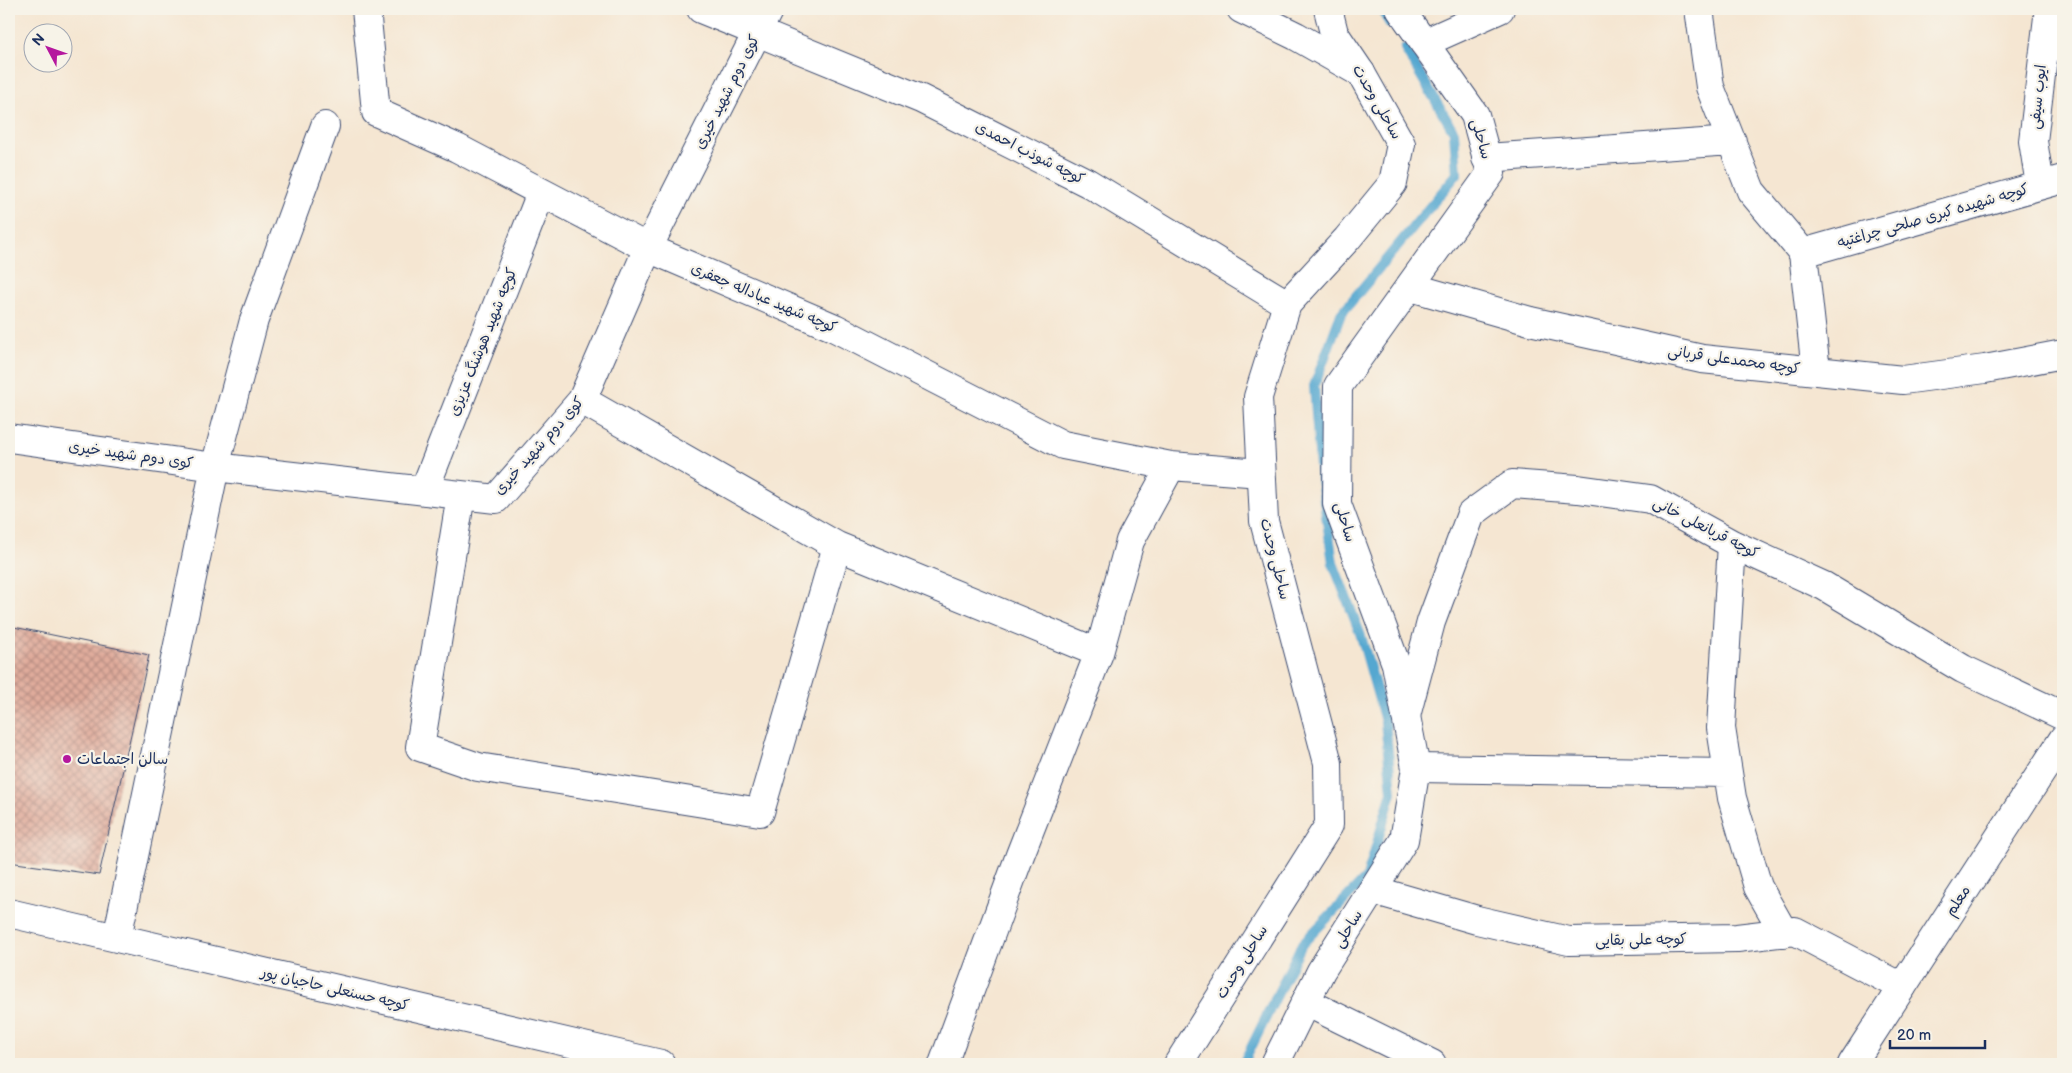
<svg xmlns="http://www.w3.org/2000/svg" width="2072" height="1073" font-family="'Balsamiq Sans','Playpen Sans Arabic',sans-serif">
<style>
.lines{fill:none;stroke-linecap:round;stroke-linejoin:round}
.stream{stroke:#54a7d0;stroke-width:10}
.building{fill:url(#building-cross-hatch)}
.minor-casing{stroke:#3c4a6f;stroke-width:30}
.tertiary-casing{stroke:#3c4a6f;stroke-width:30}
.secondary-casing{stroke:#3c4a6f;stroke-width:30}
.minor{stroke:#fff;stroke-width:28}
.tertiary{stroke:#fff;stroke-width:28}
.secondary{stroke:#fff;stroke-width:28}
.poi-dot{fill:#b5179e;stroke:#f7f3e8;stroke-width:2}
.labels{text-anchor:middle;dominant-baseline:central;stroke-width:4.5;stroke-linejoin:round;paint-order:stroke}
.street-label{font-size:15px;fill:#1b2f5e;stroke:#f7f3e8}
.poi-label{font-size:15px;fill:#1b2f5e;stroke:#f7f3e8;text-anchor:start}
</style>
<defs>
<pattern id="building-cross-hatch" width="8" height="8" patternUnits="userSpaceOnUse" patternTransform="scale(1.25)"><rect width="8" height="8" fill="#e0ac9b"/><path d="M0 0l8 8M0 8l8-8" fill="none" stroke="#b58c82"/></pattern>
</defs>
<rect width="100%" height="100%" fill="#f7f3e8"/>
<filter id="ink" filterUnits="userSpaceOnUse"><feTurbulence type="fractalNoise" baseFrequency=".02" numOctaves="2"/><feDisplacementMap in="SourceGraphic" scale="10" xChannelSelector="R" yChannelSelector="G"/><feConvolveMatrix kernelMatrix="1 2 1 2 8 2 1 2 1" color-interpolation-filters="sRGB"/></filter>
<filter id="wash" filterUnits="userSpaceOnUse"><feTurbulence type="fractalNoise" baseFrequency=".0096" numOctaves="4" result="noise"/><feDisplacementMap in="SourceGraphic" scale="20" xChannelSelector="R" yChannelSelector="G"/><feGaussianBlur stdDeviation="1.12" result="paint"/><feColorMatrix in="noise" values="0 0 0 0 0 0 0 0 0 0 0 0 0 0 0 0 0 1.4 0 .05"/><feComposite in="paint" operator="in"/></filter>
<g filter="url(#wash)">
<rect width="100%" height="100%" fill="#f5e6d2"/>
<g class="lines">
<path class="stream" d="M1381 9 1390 24
M1243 1064 1302 944 1367 877 1392 792 1385 721 1361 636 1333 563 1321 479 1314 386 1341 314 1457 174 1454 132 1405 49"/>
</g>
<g id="blocks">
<path class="building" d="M9 626 149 655 99 875 9 862Z"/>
</g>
</g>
<g filter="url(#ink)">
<use href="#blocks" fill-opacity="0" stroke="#3c4a6f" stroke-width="1"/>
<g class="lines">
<g class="minor-casing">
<path id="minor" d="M366 9 376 112 457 148 648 248 835 328 1063 445 1171 466 1261 473
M701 9 921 99 1088 183 1287 304
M1241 9 1296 36 1361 73
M1699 9 1710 87 1751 191 1803 253 1816 371
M1424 43 1500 9
M1486 158 1732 141
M2040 185 2033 141 2049 9
M1803 253 2063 179
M1411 287 1530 321 1702 359 1903 380 1985 369 2063 354
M582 400 837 546 1099 653
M9 438 215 467 496 499 582 400 648 248 769 9
M424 491 541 193
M461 495 420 747 478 767 760 812 837 546
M1732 544 1721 728 1732 798 1758 887 1784 933
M1406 716 1431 622 1471 514 1512 484 1578 489 1650 499 1732 544 1824 586 1963 669 2063 716
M1416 768 1728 773
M1373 890 1477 920 1569 941 1737 938 1795 931 1902 987
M9 913 661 1064
M117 938 215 467 254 320 325 126
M1306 1002 1432 1064
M943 1064 1020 855 1099 653 1130 541 1171 466"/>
</g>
<g class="tertiary-casing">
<path id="tertiary" d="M1178 1064 1329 825 1328 763 1264 521 1258 397 1287 304 1347 239 1393 183 1401 144 1361 73 1334 33 1328 9
M1275 1064 1321 971 1404 840 1416 768 1396 664 1337 504 1338 386 1491 173 1475 115 1400 9"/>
</g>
<g class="secondary-casing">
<path id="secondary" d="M1852 1064 2063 739"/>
</g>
<use href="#minor" class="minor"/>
<use href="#tertiary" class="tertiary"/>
<use href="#secondary" class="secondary"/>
</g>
</g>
<circle class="poi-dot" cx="67" cy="759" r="5"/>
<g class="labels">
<g class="street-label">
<text transform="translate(727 92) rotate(-63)">کوی دوم شهید خیری</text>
<text transform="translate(2038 97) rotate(-84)">ایوب سیفی</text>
<text transform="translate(1377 102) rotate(60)">ساحلی وحدت</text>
<text transform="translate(1481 139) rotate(74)">ساحلی</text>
<text transform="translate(1030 153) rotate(27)">کوچه شوذب احمدی</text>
<text transform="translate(1933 216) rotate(-16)">کوچه شهیده کبری صلحی چراغتپه</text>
<text transform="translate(764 298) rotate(23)">کوچه شهید عباداله جعفری</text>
<text transform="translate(483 342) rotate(-68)">کوچه شهید هوشنگ عزیزی</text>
<text transform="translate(1734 360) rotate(8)">کوچه محمدعلی قربانی</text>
<text transform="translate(539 446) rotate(-48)">کوی دوم شهید خیری</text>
<text transform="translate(131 455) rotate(8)">کوی دوم شهید خیری</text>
<text transform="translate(1345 522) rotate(73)">ساحلی</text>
<text transform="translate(1706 528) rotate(27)">کوچه قربانعلی خانی</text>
<text transform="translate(1275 559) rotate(76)">ساحلی وحدت</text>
<text transform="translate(1958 901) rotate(-57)">معلم</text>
<text transform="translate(1348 929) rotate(-58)">ساحلی</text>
<text transform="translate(1641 940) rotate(-1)">کوچه علی بقایی</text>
<text transform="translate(1242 962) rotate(-58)">ساحلی وحدت</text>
<text transform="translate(335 989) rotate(13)">کوچه حسنعلی حاجیان پور</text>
</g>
<g class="poi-label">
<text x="77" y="759">سالن اجتماعات</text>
</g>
</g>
<rect width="2072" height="1073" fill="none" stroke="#f7f3e8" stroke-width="30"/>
<g transform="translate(48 48) rotate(311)"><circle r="24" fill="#f7f3e8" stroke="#9fa5b1"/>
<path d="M0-4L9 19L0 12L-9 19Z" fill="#b5179e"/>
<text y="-8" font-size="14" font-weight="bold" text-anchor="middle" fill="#1b2f5e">N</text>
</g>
<path d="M1890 1040v8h95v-8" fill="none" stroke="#1b2f5e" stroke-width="2.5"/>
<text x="1897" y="1040" font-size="15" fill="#1b2f5e" stroke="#f7f3e8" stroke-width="4" paint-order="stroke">20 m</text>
</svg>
